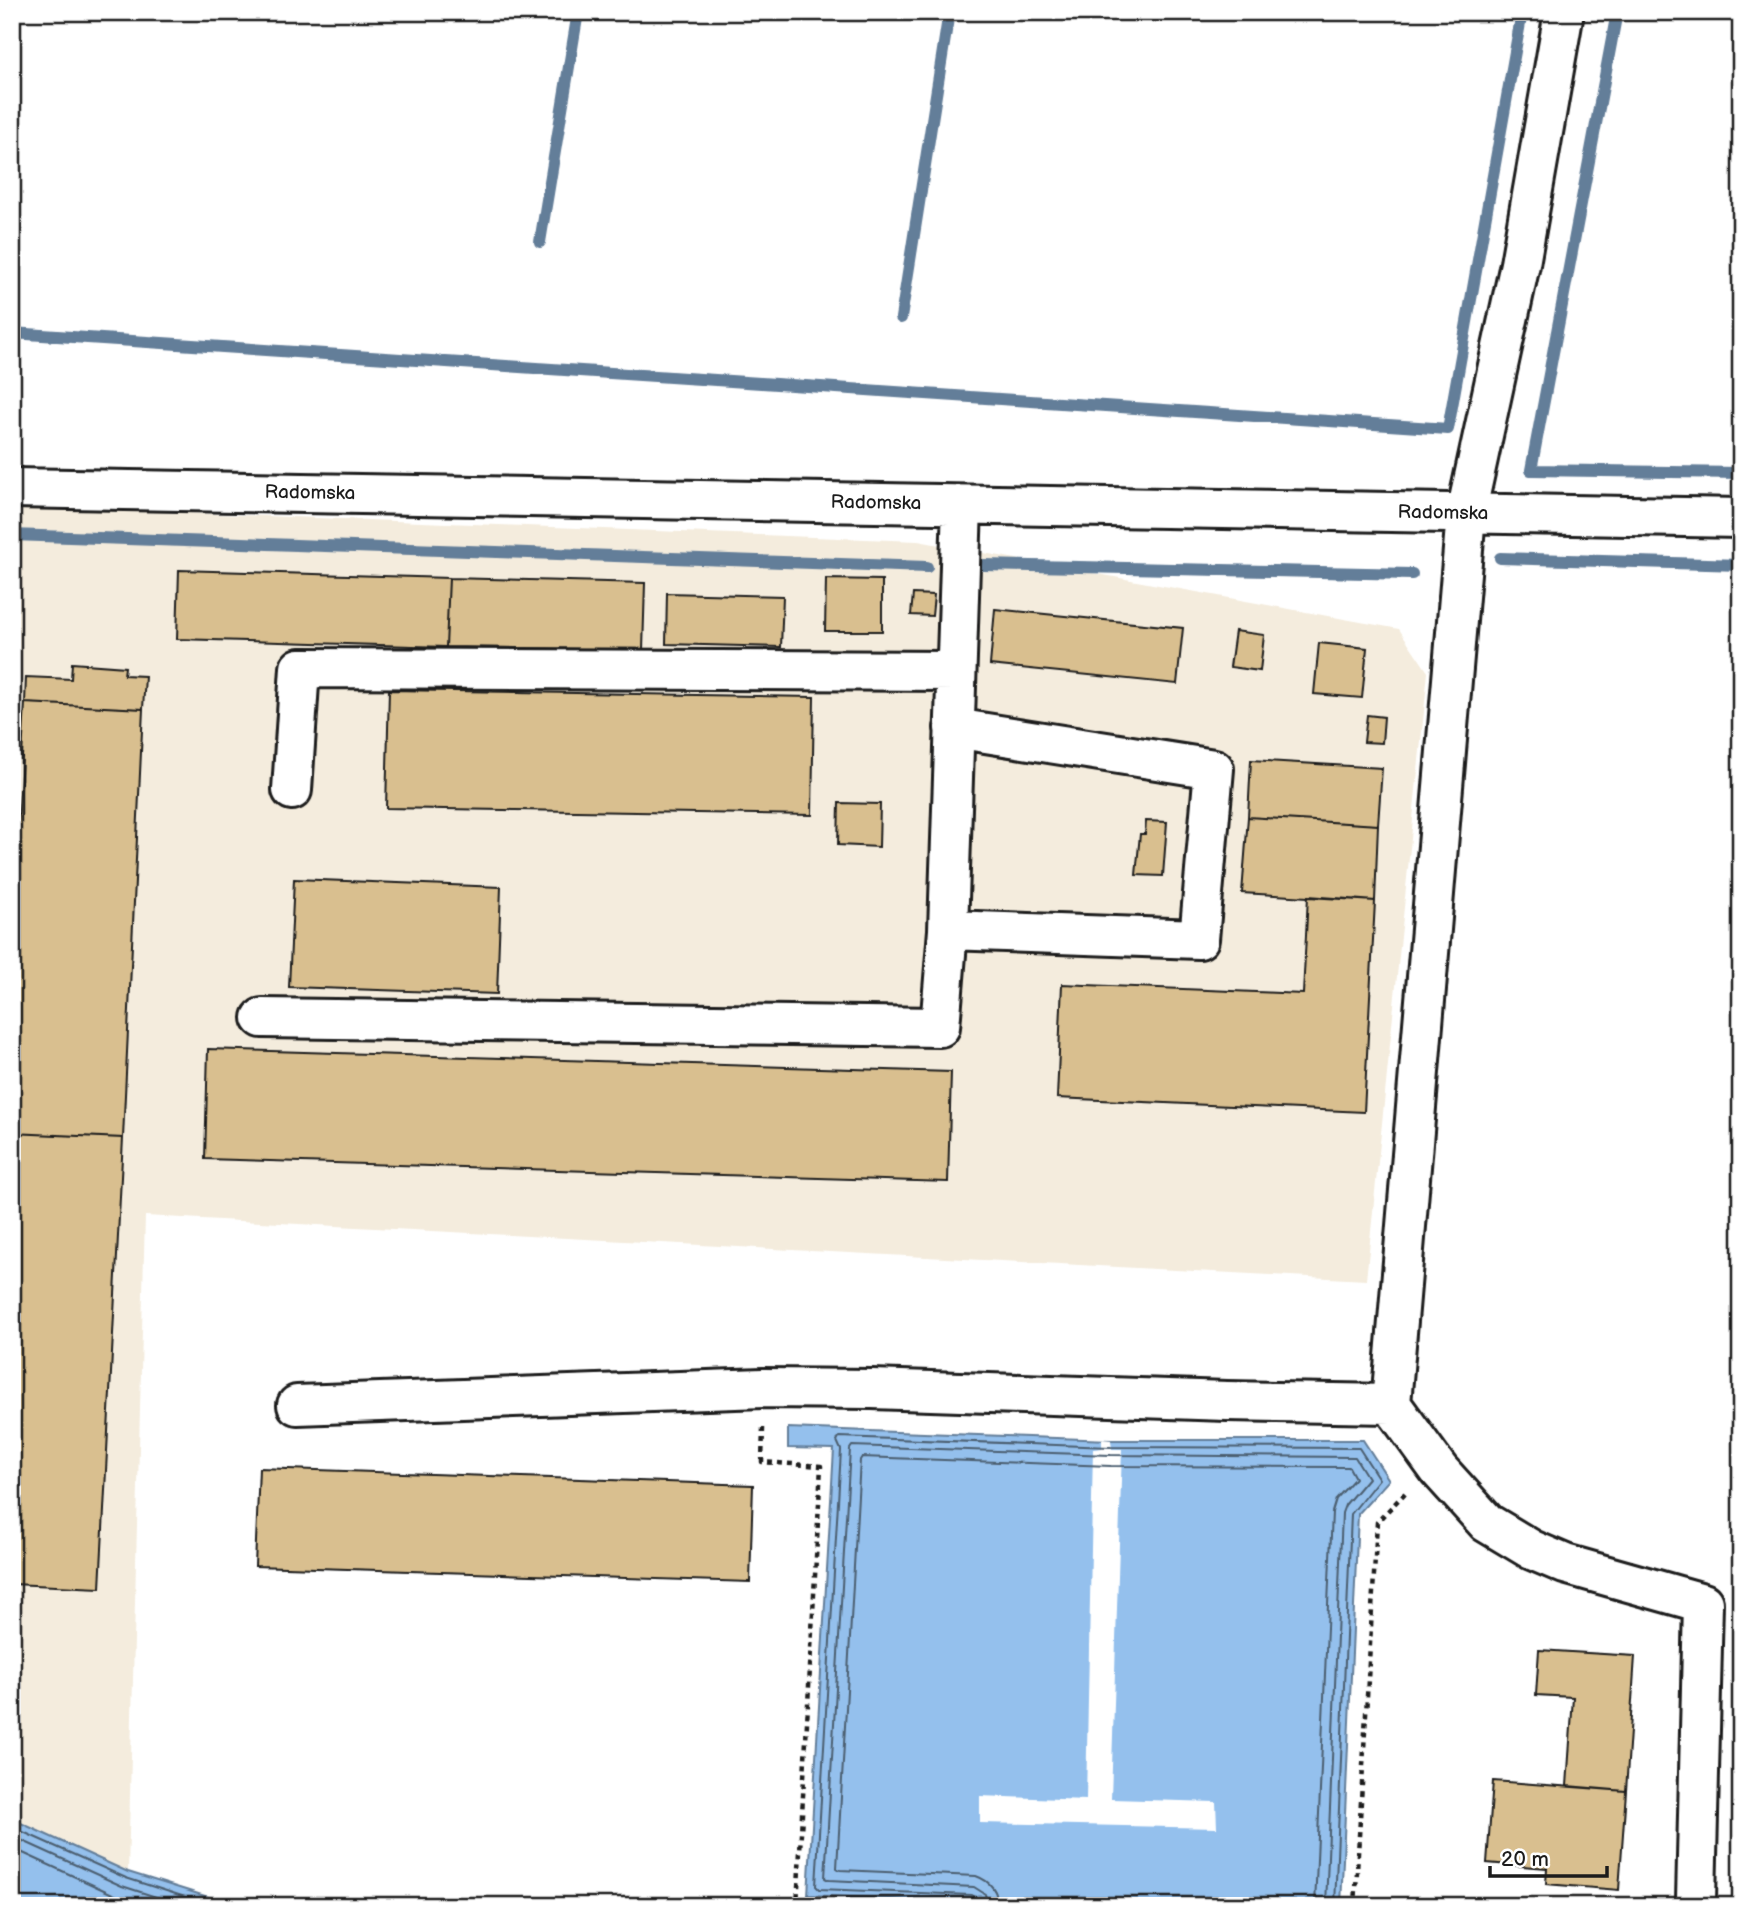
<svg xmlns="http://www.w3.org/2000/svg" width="1753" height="1918" font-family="'Balsamiq Sans',sans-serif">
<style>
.built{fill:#f4ecdd}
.water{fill:#94c0ed;stroke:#647e99;stroke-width:2}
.pier{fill:#fff}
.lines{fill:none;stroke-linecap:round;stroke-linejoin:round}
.shore{stroke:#4c5e70;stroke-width:2}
.stream{stroke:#647e99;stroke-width:12}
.building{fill:#d9bf8f;stroke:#1c1c1c;stroke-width:2}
.minor-casing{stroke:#1c1c1c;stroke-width:44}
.path{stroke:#1c1c1c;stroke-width:4.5;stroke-dasharray:5 5;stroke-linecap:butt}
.minor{stroke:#fff;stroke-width:38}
.labels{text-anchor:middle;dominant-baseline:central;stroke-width:5;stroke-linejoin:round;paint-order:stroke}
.street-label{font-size:19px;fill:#1c1c1c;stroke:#fff}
</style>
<rect width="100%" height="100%" fill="#fff"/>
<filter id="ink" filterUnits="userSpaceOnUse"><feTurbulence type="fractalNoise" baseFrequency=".0143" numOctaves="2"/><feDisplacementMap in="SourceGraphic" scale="14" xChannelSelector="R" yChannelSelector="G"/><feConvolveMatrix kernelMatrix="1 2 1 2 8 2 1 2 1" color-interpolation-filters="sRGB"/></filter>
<g filter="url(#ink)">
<path class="built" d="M12 509 162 512 918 541 1399 629 1428 672 1366 1280 145 1216 128 1872 12 1819Z"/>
<path class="water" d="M788 1428 1111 1440H1363L1389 1480 1358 1514 1341 1906H1034L808 1895 834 1449 788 1448Z
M12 1819 128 1872 237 1906H12Z"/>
<path class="pier" d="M1102 1439 1111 1440 1112 1449H1122L1111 1799 1216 1802 1217 1828 980 1823V1796L1086 1800 1093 1449 1102 1448Z"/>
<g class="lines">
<path class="shore" d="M12 1827 126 1878 213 1906
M12 1836 122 1886 184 1906
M12 1848 117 1896 149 1906
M979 1906 978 1899 971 1895 819 1889 816 1886 841 1450 837 1441 839 1437 1111 1447 1359 1448 1379 1479 1351 1514 1335 1906
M988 1906 985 1894 974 1887 829 1880 825 1878 850 1449 852 1446 1111 1455 1355 1457 1368 1478 1345 1505 1342 1513 1326 1906
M998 1906C998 1891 990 1881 976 1876L840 1870 837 1868 860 1460 862 1457 1111 1466 1349 1467 1355 1478 1336 1499 1332 1512 1315 1906"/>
<path class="stream" d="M1617 12 1531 470 1741 473
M540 242 578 12
M901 318 949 12
M12 333 1448 429 1522 12
M12 535 927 567
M1500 558 1741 565
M984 565 1412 574"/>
</g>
<path class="building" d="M179 570 449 578 446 647 177 639Z
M449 578 645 583 643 650 446 647Z
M826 579 882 580V631H825Z
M667 593 783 596 781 647 666 644Z
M913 594 934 595 932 616 911 615Z
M995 609 1183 628 1177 684 990 665Z
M1235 631 1264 635 1260 671 1230 667Z
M1319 643 1367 648 1362 698 1314 694Z
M72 663 125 667 124 675 145 676 143 709 25 703 26 677 71 679Z
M389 690 814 697 812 815 386 808Z
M25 703 143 709 123 1138 12 1133V934Z
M1367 715 1384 717 1382 743 1364 742Z
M1251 760 1382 768 1378 825 1248 817Z
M839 803 880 804 879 847 838 845Z
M1248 817 1378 825 1375 901 1242 893Z
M1146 821 1167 822 1163 876 1136 875 1140 834H1145Z
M294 879 501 887 497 994 289 987Z
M1308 896 1375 901 1364 1112 1057 1098 1062 984 1303 994Z
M208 1049 951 1072 948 1182 205 1159Z
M12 1133 123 1138 100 1588 12 1584Z
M259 1468 753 1485 750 1582 255 1566Z
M1539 1650 1635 1656 1626 1791 1567 1786 1573 1697 1536 1695Z
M1493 1781 1626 1791 1619 1890 1546 1884 1547 1868 1487 1863Z"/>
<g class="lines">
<g class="minor-casing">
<path id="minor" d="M1564 12 1520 264 1466 514 1391 1404 1439 1470 1487 1523 1532 1550 1565 1564 1703 1603 1696 1900
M12 488 1741 518
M954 728 1214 769 1199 939 948 930 962 505
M292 790 300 668 956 671
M262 1018 940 1027 948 930
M297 1405 763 1388 872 1389 1227 1401 1391 1404"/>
</g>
<path class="path" d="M763 1428 762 1462 821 1466 797 1906
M1355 1906 1377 1522 1407 1491"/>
<use href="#minor" class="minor"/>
</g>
</g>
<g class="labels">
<g class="street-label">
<text transform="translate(310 493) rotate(1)">Radomska</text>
<text transform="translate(876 503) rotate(1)">Radomska</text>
<text transform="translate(1443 513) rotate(1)">Radomska</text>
</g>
</g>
<rect width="1753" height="1918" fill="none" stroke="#fff" stroke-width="42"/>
<rect x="21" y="21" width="1711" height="1876" fill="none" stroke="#1c1c1c" stroke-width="2.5" filter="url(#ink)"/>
<path d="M1490 1866v10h117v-10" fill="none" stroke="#1c1c1c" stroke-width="3.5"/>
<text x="1501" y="1866" font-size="21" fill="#1c1c1c" stroke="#ffffff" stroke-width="5" paint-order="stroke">20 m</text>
</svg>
